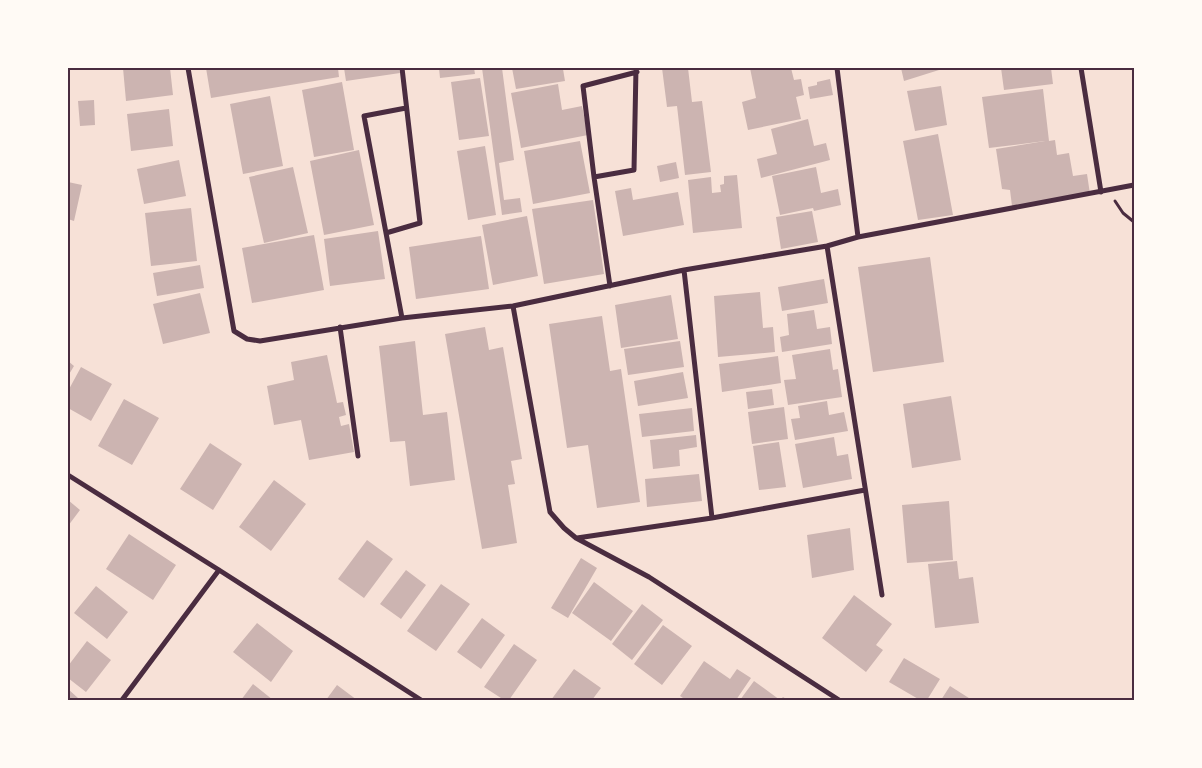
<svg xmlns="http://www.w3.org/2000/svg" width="1202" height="768" font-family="'Roboto Serif',serif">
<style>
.building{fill:#ccb4b1}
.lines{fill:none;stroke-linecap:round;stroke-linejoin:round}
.path{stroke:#4a2c40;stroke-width:3}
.minor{stroke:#4a2c40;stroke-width:5}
.neatline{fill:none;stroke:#4a2c40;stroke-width:2}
</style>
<rect width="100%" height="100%" fill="#f7e1d7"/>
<path class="building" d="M123 68H170L173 95 126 101Z
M206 68H338L339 77 211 98Z
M344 68H399L400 73 346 81Z
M439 68H474L475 74 440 78Z
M482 68H502L514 160 499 163 504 200 520 198 522 212 502 215Z
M512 68H569V69H563L565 81 516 89Z
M662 68H688L692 102 702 101 711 172 685 175 677 106 667 107Z
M750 68H791L794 80 801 79 804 95 796 97 801 119 748 130 742 102 756 98Z
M901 68H939V70L904 81Z
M1001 68H1051L1053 84 1004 90Z
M480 78 489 136 459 140 451 82Z
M830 79 833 95 810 99 808 87 817 85V82Z
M342 82 354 150 314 157 302 90Z
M558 84 562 110 582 106 588 135 521 148 511 93Z
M941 86 947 125 915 131 907 91Z
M1043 89 1049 141 1055 140 1057 155 1069 153 1073 176 1087 174 1090 194 1012 206 1010 190 1002 189 996 149 1045 141 989 148 982 97Z
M270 96 283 166 243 174 230 104Z
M94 100 95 125 80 126 78 101Z
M169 109 173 146 131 151 127 114Z
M808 119 814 146 826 143 830 160 761 178 757 159 777 154 771 129Z
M938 134 953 215 918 220 903 141Z
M580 141 590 193 533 204 524 151Z
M485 146 496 215 468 220 457 151Z
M359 150 374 225 324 235 310 161Z
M179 160 186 196 144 204 137 169Z
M676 162 679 178 660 182 657 166Z
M293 167 308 233 264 243 249 177Z
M816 167 821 193 838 189 841 205 814 211 813 208 780 215 772 176Z
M737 175 742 228 693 233 688 180 711 177 712 193 721 192 720 185 724 184V176Z
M68 182 82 185 74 221 68 219Z
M631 188 633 200 678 192 684 225 623 236 615 191Z
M593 200 604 274 544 284 532 209Z
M191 208 197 261 151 266 145 213Z
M812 211 818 242 781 249 776 217Z
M527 216 538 276 493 285 482 225Z
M378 231 385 279 330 286 324 239Z
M314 235 324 290 252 303 242 248Z
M481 236 489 289 416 299 409 247Z
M930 257 944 362 873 372 858 267Z
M200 265 204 288 157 296 153 273Z
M824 279 828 303 782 311 778 287Z
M760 292 763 328 773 327 775 352 718 357 714 296Z
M200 293 210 333 163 344 153 304Z
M671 295 678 339 621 348 615 305Z
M814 310 817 329 830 327 832 344 782 352 780 337 789 335 787 314Z
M602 316 610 371 621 369 640 502 597 508 588 445 567 448 549 324Z
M485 327 489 350 503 347 522 459 511 461 515 484 508 485 517 543 482 549 445 334Z
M415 341 423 415 447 412 455 480 410 486 405 441 390 442 379 346Z
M680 341 684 367 628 375 624 349Z
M830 349 833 370 838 369 842 397 788 405 784 380 796 379 792 355Z
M327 355 337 403 343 402 346 415 339 417 341 426 349 424 354 452 309 460 301 420 274 425 267 386 294 380 291 362Z
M778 356 781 383 722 392 719 364Z
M68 361 74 366 68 376Z
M81 367 112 384 91 421 68 408V391Z
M683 372 688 398 638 406 634 381Z
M772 389 774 405 748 409 746 392Z
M951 396 961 460 912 468 903 404Z
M124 399 159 418 132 465 98 446Z
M827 401 829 415 844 412 848 431 795 440 791 419 800 418 798 406Z
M784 407 788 439 752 444 748 412Z
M692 408 694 431 642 437 639 414Z
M696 435 697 447 679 450 680 466 653 469 650 440Z
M834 437 837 456 848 454 852 479 803 488 795 444Z
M779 442 786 487 759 490 753 446Z
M210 443 242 464 213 510 180 489Z
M699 474 702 501 647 507 645 479Z
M274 480 306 504 271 551 239 527Z
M68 500 80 510 68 526Z
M949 501 953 560 907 563 902 505Z
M850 528 854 570 812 578 807 535Z
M129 534 176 565 153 600 106 569Z
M367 540 393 559 364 598 338 579Z
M581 558 597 568 568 618 551 608Z
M957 561 959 579 973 577 979 623 935 628 928 564Z
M406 570 426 585 401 619 380 604Z
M594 582 633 611 611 641 572 613Z
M441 584 470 604 436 651 407 631Z
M96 586 128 612 107 639 74 613Z
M854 595 892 624 876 645 883 650 866 672 822 638Z
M642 604 663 620 632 660 612 644Z
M482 618 505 635 481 669 457 652Z
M257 623 293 651 271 682 233 652Z
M663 625 692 646 662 685 634 664Z
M87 641 111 660 86 692 68 678V666Z
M514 644 537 660 509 700H504L484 687Z
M904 658 940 679 927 700H920L889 682Z
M704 661 730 679 737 669 751 678 736 700H686L680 696Z
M574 669 601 688 592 700H551Z
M754 681 780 700 783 697 788 700H740Z
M253 684 273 700H241Z
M337 685 357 700H326Z
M950 686 972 700H941Z
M68 689 78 698 76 700H68Z"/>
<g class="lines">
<path class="path" d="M1115 201 1123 213 1134 222"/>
<path class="minor" d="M188 68 234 331 247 339 260 341 402 318 513 306 684 270 827 246 858 237 1134 185
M837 68 858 237
M1081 68 1101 192
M594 177 583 86 637 72
M386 233 364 116 406 108
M827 246 882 595
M684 270 712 518
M610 286 594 177 634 170 636 68
M513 306 550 512 564 528 576 538 649 577 839 700
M402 318 386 233 420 223 402 68
M340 327 358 456
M68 475 219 570 421 700
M577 538 712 518 865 490
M122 700 219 570"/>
</g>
<rect width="1202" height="768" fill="none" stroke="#fffaf5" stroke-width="138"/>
<rect x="69" y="69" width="1064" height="630" class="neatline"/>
</svg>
